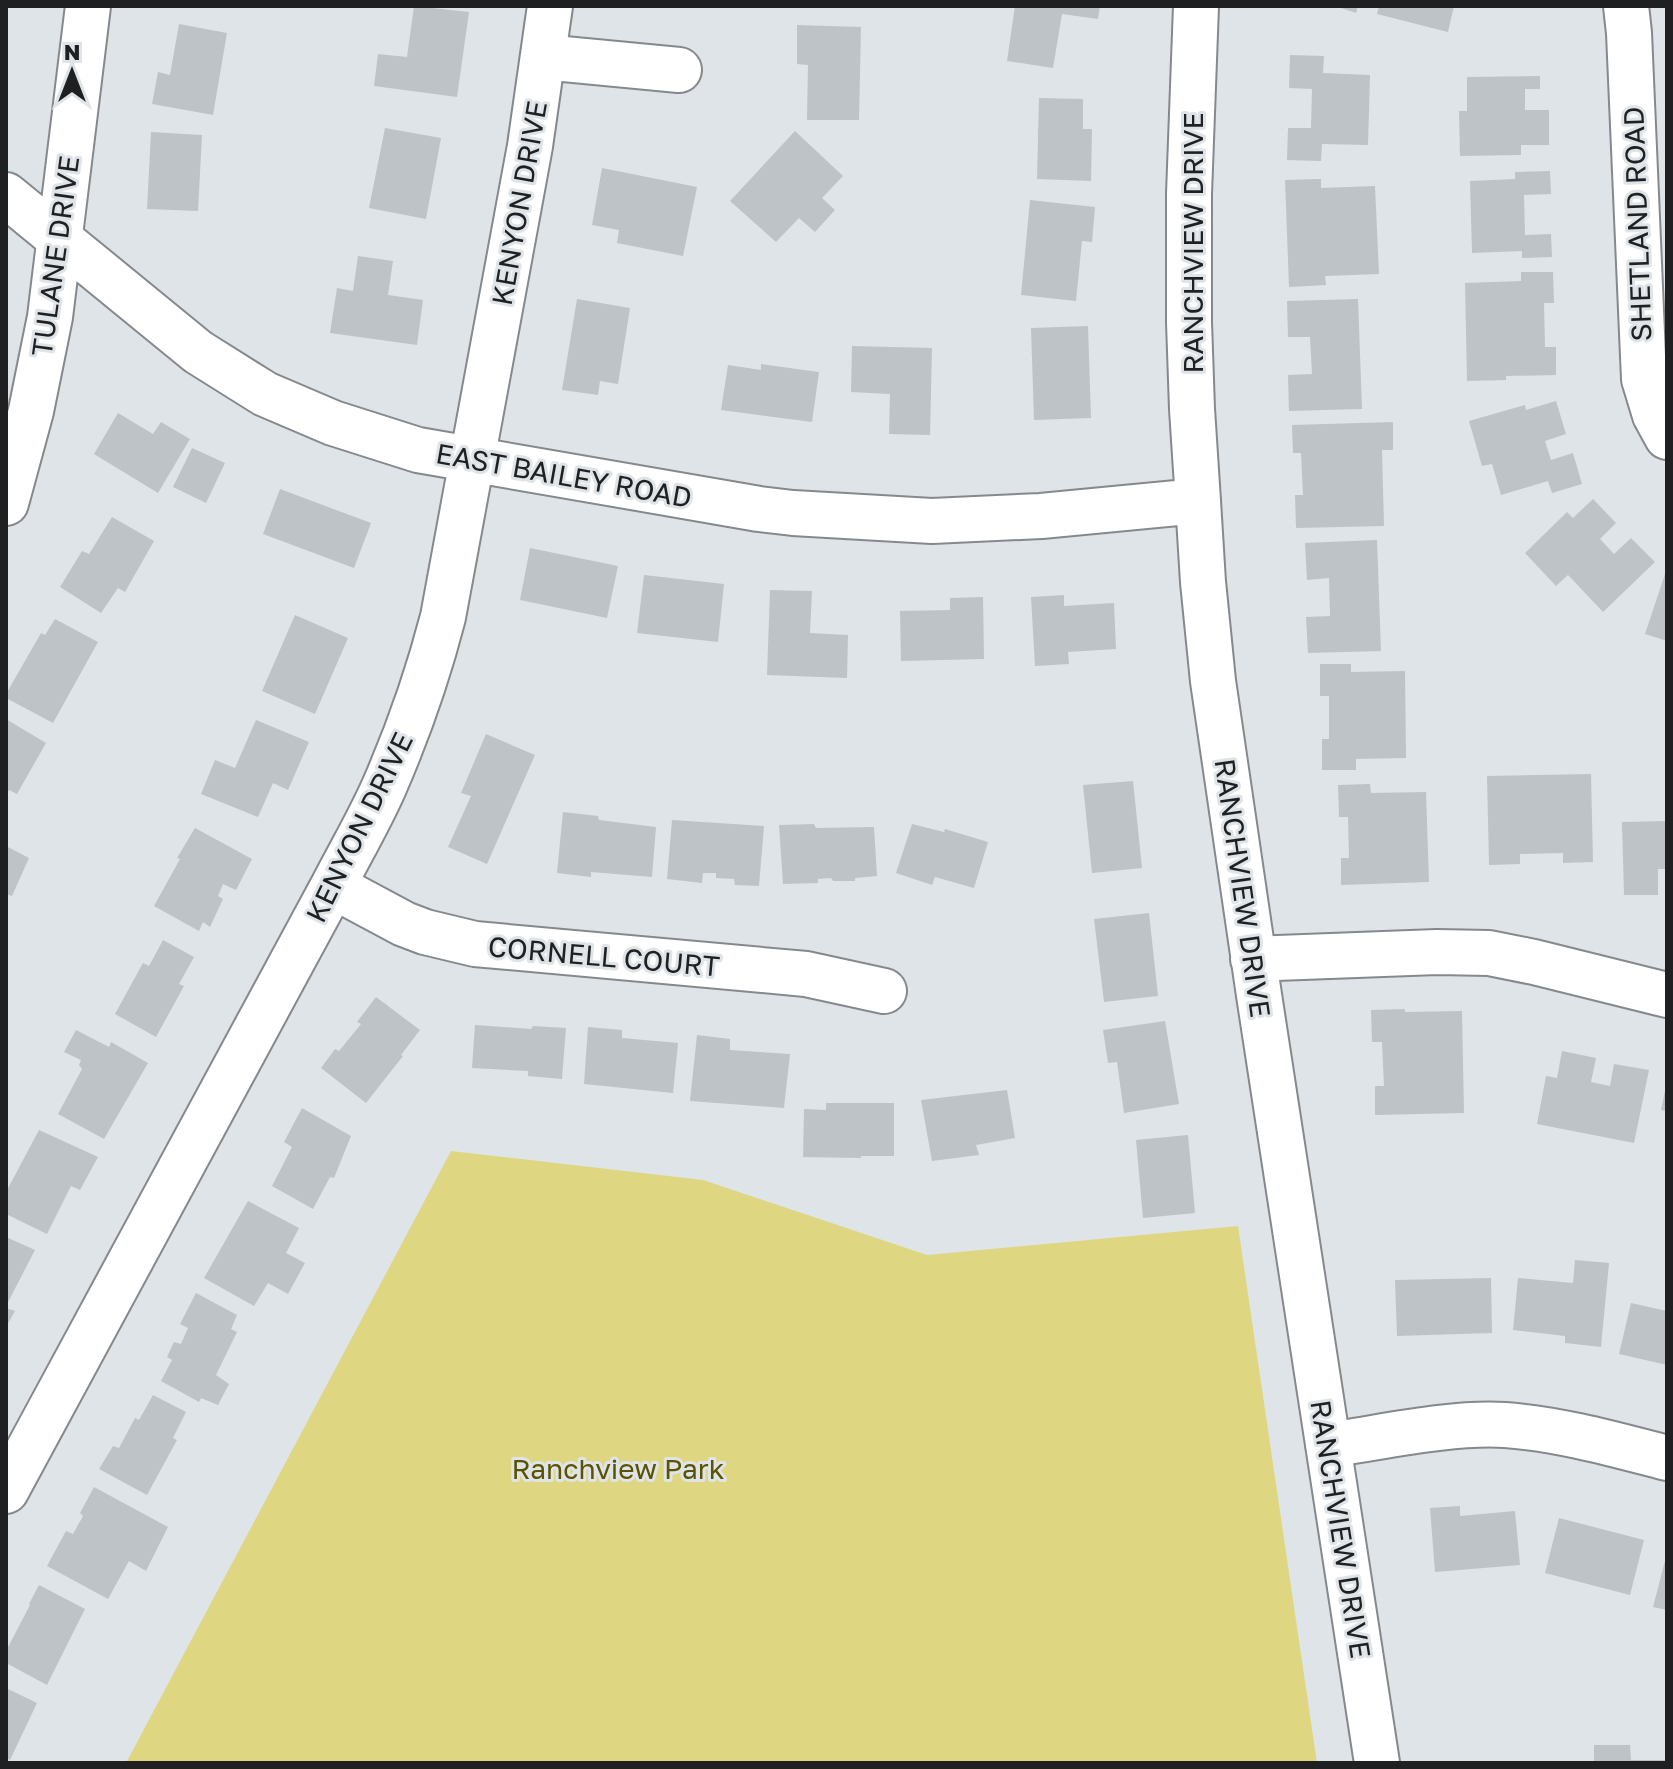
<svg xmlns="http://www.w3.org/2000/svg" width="1673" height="1769" font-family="'Golos Text',sans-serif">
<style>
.green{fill:#dfd682}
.building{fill:#bec3c7}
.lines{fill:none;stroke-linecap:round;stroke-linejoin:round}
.minor-casing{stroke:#85898d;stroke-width:48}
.minor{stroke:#fff;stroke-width:44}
.labels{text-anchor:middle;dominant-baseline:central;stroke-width:6;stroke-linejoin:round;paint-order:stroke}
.street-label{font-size:28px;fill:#1e2022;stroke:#dfe4e9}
.park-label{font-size:28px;fill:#5b5300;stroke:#dfe4e9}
</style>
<rect width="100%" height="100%" fill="#dfe4e9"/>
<path class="green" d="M451 1151 703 1180 927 1255 1238 1226 1317 1763H126Z"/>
<path class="building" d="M414 6 469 12 457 97 374 86 378 54 407 57Z
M1015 6H1100L1098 19 1062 14 1053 68 1007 61Z
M1335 6H1358L1356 13Z
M1379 6H1454L1448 32 1377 14Z
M179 24 227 33 213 115 152 104 158 72 170 75Z
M797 25 861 27 859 120H807L808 65 797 64Z
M1290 55 1324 56 1323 73 1370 75 1368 145 1322 144 1321 161 1287 160 1288 128H1311L1312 89 1289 88Z
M1540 76V89H1525V110H1549V145H1521V155L1460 156 1459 111H1467V77Z
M1039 98 1083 99V129H1092L1091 181 1037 179Z
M385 128 441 138 426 219 369 208Z
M795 131 843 176 822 198 835 210 815 232 799 218 776 242 730 201Z
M151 132 202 135 198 211 147 209Z
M602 168 697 187 683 256 617 243 619 230 592 225Z
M1550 171 1551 194 1524 195 1525 235 1551 234 1552 257 1522 258V251L1472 253 1470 181 1515 179V172Z
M1321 179V188L1375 186 1379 274 1325 276 1326 285 1289 287 1285 180Z
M1030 200 1095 207 1092 242 1082 241 1076 301 1021 295Z
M358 256 393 261 388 295 423 300 417 345 330 333 337 288 353 291Z
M1521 272H1553L1554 303H1544L1545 347H1556V375L1506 376V380L1467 381 1465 283 1521 281Z
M577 299 630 308 618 384 600 381 598 395 562 390Z
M1358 299 1362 409 1289 411 1288 375 1312 374 1310 337H1288L1287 301Z
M1088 326 1091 418 1034 420 1031 328Z
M852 346 932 348 930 435 889 434 890 394 851 392Z
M761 364 819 372 812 422 721 410 728 365 761 370Z
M1556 401 1566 434 1545 441 1551 460 1573 453 1582 484 1552 493 1548 481 1501 495 1492 464 1482 466 1469 421 1525 405 1526 410Z
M118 413 153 434 161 422 190 439 158 493 94 454Z
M1393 422V450H1382L1384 526 1296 528 1295 495H1303L1301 453H1293L1292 425Z
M192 448 225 463 206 503 173 487Z
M280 489 371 523 354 568 263 534Z
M1593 499 1616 523 1600 539 1614 554 1631 538 1655 562 1603 612 1568 575 1556 586 1525 553 1567 512 1573 518Z
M112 517 154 541 125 592 118 588 101 613 60 587 82 551 89 554Z
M1377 540 1381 651 1308 653 1306 617 1330 616 1329 578 1307 580 1305 543Z
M530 548 618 566 607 618 520 600Z
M1667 568V641L1645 634Z
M644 575 724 584 718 642 637 633Z
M770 590 812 591 810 633 848 635 847 678 767 675Z
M1064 595V606L1114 603 1116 649 1068 652 1069 664 1035 666 1031 597Z
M983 597 984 659 901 661 900 611 950 610V598Z
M295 615 348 638 315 714 262 691Z
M55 619 98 642 53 723 6 698V694L41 633 45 635Z
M1320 664H1351V672L1405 671 1406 758 1356 759V770H1322V739H1329V696H1320Z
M6 719 46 743 17 794 9 790 6 796Z
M256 720 309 742 288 790 273 783 258 817 201 794 215 760 235 768Z
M486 734 535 755 487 864 448 847 471 796 461 793Z
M1591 774 1593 862 1563 863V853L1520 854V864L1489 865 1487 776Z
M1133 781 1142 868 1092 873 1083 785Z
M1370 784 1371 793 1426 792 1429 882 1341 885V858H1349L1348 817H1339L1338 785Z
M563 812 598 816 599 820 656 827 652 877 591 872V877L557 873Z
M672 820 764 826 759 886 735 885 734 879 716 878V873H703L702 883 667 879Z
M1667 821V869H1658V895H1624L1622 822Z
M814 824 816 828 874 827 877 876 855 878V881H833L831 878 818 879V883L783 884 779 825Z
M912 824 944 832 945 829 988 842 974 888 935 877 932 885 896 873Z
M195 828 252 859 236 890 223 884 218 896 223 899 210 927 203 922 199 931 154 906 180 859 177 858Z
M6 846 29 858 12 896 6 894Z
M1149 913 1158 996 1104 1002 1094 919Z
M163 940 194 957 179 984 184 986 156 1037 115 1014 143 963 149 966Z
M376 997 420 1030 401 1055 403 1056 366 1103 321 1068 335 1049 339 1051 361 1024 357 1022Z
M1405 1009V1012L1462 1011 1464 1113 1375 1115V1086H1384L1382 1042H1372L1371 1010Z
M1165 1021 1179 1104 1124 1113 1117 1062 1108 1063 1103 1030Z
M475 1025 531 1029 533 1026 566 1028 562 1079 528 1076V1071L472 1068Z
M588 1027 622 1030V1038L678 1043 673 1093 584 1084Z
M76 1030 109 1047 111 1042 148 1063 104 1139 58 1114 82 1069 79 1065 81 1060 64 1052Z
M697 1035 730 1039V1050L790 1054 784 1108 690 1101Z
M1562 1051 1596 1058 1591 1082 1610 1086 1614 1064 1649 1070 1634 1143 1537 1124 1546 1076 1557 1078Z
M1666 1086H1667V1111L1661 1110Z
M1007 1090 1015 1138 976 1145 979 1155 932 1161 921 1100Z
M826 1103H894V1156H861V1158L803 1157 804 1109 826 1110Z
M302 1108 351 1136 334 1178 330 1177 313 1209 272 1186 292 1147 284 1142Z
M39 1130 98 1157 80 1190 71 1186 47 1234 6 1214V1192Z
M1188 1135 1195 1213 1143 1218 1136 1140Z
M248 1201 299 1228 286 1253 305 1263 288 1294 268 1283 254 1306 204 1278Z
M6 1237 35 1250 6 1306Z
M1575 1260 1609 1263 1601 1347 1565 1343V1336L1513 1330 1518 1278 1573 1283Z
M1491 1278 1492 1333 1397 1336 1395 1280Z
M196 1293 237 1315 231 1329 237 1332 216 1375 229 1384 218 1405 201 1398 199 1402 161 1381 172 1360 167 1357 174 1342 181 1344 188 1328 180 1324Z
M1631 1303 1667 1311V1365L1619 1354Z
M6 1308 15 1311 6 1327Z
M153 1395 186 1412 173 1438 177 1440 147 1495 99 1469 113 1446 119 1448 135 1418 139 1420Z
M94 1487 168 1527 146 1571 129 1561 108 1599 47 1566 66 1531 73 1534 83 1516 80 1513Z
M1460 1506V1516L1515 1511 1520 1565 1435 1572 1430 1508Z
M1559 1518 1644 1540 1630 1595 1545 1573Z
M1666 1557H1667V1610L1653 1607Z
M39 1585 85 1609 47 1685 6 1663V1651L30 1605 29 1604Z
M6 1688 37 1703 10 1760 6 1758Z
M1594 1745H1630L1631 1760H1666V1763H1594Z"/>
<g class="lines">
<g class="minor-casing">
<path id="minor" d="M1196 6 1189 194V322L1192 409 1198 501 1203 582 1213 681 1259 995 1377 1763
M1626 6 1629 33 1644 379 1655 415 1667 437
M543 57 679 70
M6 195 198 352 265 394 333 423 418 450 759 509 793 513 932 521 1041 516 1198 501
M6 503 31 411 50 317 88 6
M333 886 404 924 425 932 475 944 806 974 884 991
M1253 959 1437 952 1489 953 1534 962 1667 995
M1328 1445C1384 1437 1449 1422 1505 1425 1560 1429 1613 1444 1667 1458
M6 1491 333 886C350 853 369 821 384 787 408 732 428 675 443 617L530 146 550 6"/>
</g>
<use href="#minor" class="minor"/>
</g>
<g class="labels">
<g class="street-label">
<text transform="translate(519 203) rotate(-80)">KENYON DRIVE</text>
<text transform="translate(1637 224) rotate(-92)">SHETLAND ROAD</text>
<text transform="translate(1192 243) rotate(-90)">RANCHVIEW DRIVE</text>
<text transform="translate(55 256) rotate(-82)">TULANE DRIVE</text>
<text transform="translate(564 475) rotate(10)">EAST BAILEY ROAD</text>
<text transform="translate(359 827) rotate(-64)">KENYON DRIVE</text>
<text transform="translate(1243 888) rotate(82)">RANCHVIEW DRIVE</text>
<text transform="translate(604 956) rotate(5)">CORNELL COURT</text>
<text transform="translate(1341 1529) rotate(81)">RANCHVIEW DRIVE</text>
</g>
<g class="park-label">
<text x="618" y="1468">Ranchview Park</text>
</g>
</g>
<rect width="1673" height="1769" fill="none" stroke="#1e2022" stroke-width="16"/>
<g transform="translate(72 72)" stroke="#dfe4e9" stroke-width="6" paint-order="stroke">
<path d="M0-6L14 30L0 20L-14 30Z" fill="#1e2022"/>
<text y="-12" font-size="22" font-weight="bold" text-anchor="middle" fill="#1e2022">N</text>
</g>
</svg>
